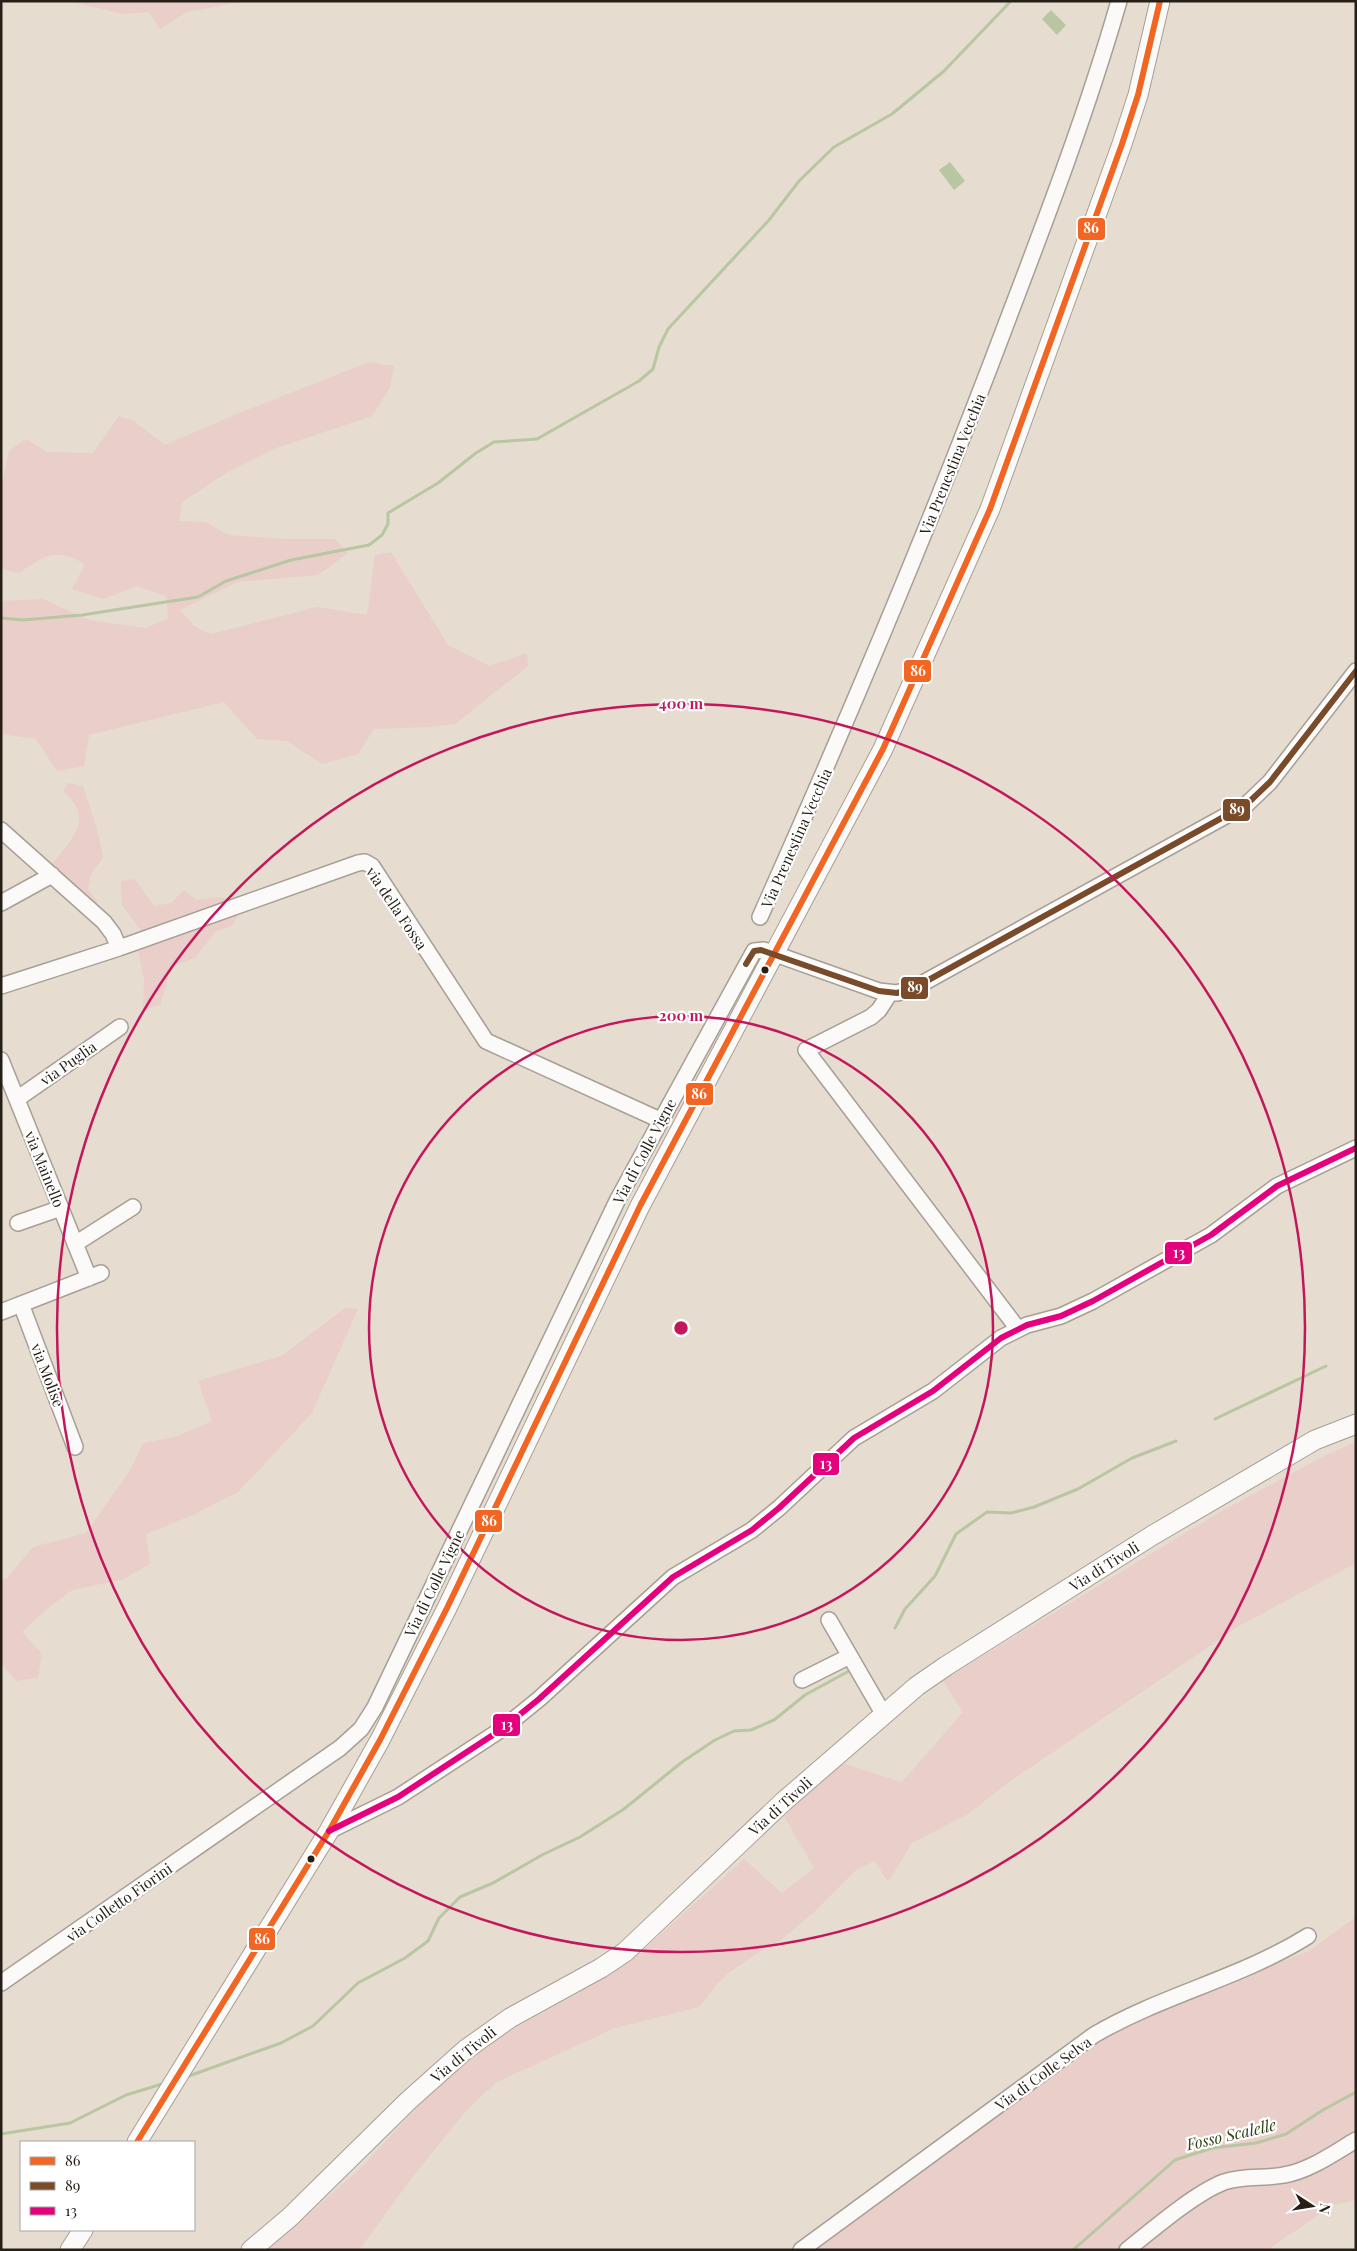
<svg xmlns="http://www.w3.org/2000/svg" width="1357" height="2251" font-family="'Playfair Display',serif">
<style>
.green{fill:#e9ceca}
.water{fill:#b8c7a2}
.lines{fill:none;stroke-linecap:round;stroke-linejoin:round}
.stream{stroke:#b8c7a2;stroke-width:3}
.minor-casing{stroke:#a79f96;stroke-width:18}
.major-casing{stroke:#a79f96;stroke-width:21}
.minor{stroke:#fbfaf8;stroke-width:15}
.major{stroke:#fbfaf8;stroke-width:19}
.bus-1-casing{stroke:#fff;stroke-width:10}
.bus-2-casing{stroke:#fff;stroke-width:10}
.bus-3-casing{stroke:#fff;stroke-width:10}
.bus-1{stroke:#f26522;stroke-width:6}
.bus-2{stroke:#7a4b2a;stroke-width:6}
.bus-3{stroke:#e5007d;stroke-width:6}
.ring{fill:none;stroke:#c2185b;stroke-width:2.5}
.bus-dot{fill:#261f17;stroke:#fff;stroke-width:2}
.labels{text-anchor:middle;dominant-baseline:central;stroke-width:4.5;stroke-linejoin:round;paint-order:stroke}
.street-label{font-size:15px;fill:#261f17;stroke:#fff}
.water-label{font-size:16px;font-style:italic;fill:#2d4411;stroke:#fff}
.centre{fill:#c2185b;stroke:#fff;stroke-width:2.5}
.ring-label{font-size:15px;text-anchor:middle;font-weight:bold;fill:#c2185b;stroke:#fff;stroke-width:4.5;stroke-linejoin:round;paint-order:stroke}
.line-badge{stroke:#fff;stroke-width:2}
.badge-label{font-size:14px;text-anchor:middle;font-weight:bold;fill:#fff}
</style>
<rect width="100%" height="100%" fill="#e6dcd0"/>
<path class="green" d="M69 1H245L187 12 160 29 149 12 123 14Z
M369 362 394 366 390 387 372 416 276 448 226 473 182 502 179 521 205 522 228 535 285 539H335L348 553 318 575 237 582 180 610 194 626 211 634 317 607 367 615 375 555 391 552 448 645 490 666 527 653 528 666 455 724 428 727 374 729 358 754 322 764 287 741 257 739 224 702 89 735 84 766 57 771 36 739 1 734V601L43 599 89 620 145 628 168 619 166 596 136 586 104 599 72 589 85 564C56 547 44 555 19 573L1 569V479H3L9 451 26 439 47 452 93 453 119 416 134 421 165 445 232 416Z
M68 783 83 786C90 810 100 833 103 857L90 876 88 889 98 902 91 905 50 866C61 852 85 830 78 810 76 804 68 796 63 791Z
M135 879 154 906 171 903 184 890 196 900 219 897 234 901 142 932 122 905 121 881Z
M240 912 232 926 216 931 195 958 172 966 160 1005 143 1010 144 979 137 945Z
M345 1308 358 1309 312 1413 238 1492 195 1514 146 1534 150 1564 124 1579 72 1590 49 1607 22 1632 42 1654 38 1678 16 1681 1 1663V1581L6 1579 33 1547 86 1533 131 1469 143 1443 175 1437 212 1421 198 1381 281 1356Z
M1356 1442V1563L1239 1626 1009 1782 968 1814 912 1843 888 1882 875 1861 857 1869 815 1911 781 1940 754 1955 730 1972 717 1984 699 2007 615 2028 497 2082 470 2106 414 2175 359 2250H268L359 2170 444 2078 492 2041 577 1994 642 1951 744 1859 782 1893 814 1868 784 1816 841 1763 902 1782 963 1712 943 1680 1220 1512 1320 1458Z
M1356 1917V2200L1333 2205 1267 2250H806L884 2177 990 2107 1163 2001 1229 1983 1309 1951Z"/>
<path class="water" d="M1051 10 1066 25 1057 35 1042 19Z
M950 162 965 181 954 190 939 170Z"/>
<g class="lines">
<path class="stream" d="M1 618 23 620 82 615 198 597 226 581 291 560 369 545 382 535 388 524V513L438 483 476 453 494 442 537 439 639 381 653 369 659 347 668 329 769 220 799 181 834 147 892 114 944 71 1011 1
M1215 1419 1326 1366
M895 1628 905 1609 935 1576 956 1534 987 1512 1011 1513 1034 1507 1078 1489 1132 1458 1176 1441
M186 2077 281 2043 313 2026 358 1983 405 1958 428 1941 439 1918 460 1897 493 1883 542 1855 580 1837 624 1809 682 1762 715 1740 734 1731 751 1730 774 1720 805 1695 849 1671
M1 2134 70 2123 126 2095 162 2084
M1073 2250 1175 2160 1212 2148 1256 2143 1286 2134 1323 2110 1356 2092"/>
<g class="minor-casing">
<path id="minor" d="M1 830 104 922 113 934 119 948
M1 903 52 875
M760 917C848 720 932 521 1008 319 1048 214 1088 109 1119 1
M1 986 119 948 358 863 365 862 372 866 486 1041 660 1120
M890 993 879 1010 871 1017 806 1050 1018 1329
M1 1060 89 1278
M17 1099 120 1027
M18 1223 61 1208
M75 1244 133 1207
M21 1304 75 1447
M1 1312 101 1273
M829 1620 884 1715
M802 1680 850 1656
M329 1831 398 1797 502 1729 539 1699 673 1577 752 1530 779 1508 854 1438 933 1391 1001 1338 1027 1325 1061 1316 1093 1301 1211 1235 1277 1186 1356 1148
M1 1983 340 1748 361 1729 375 1707 618 1199 754 951 764 950 879 991 897 993 914 988 1247 804 1270 782 1356 671
M801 2250 1094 2035C1162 1995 1241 1978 1308 1936
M1127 2250C1152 2230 1195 2193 1224 2182 1244 2175 1264 2179 1284 2175 1309 2171 1334 2153 1356 2140"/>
</g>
<g class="major-casing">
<path id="major" d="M137 2142 329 1831 380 1740 447 1608 640 1206 883 749 990 509 1122 144 1138 95 1160 1
M70 2250 83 2230
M251 2250 290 2217 408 2101 465 2050 510 2018 601 1968 625 1952 783 1802 917 1686 946 1666 1153 1535 1315 1440 1356 1424"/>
</g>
<use href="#minor" class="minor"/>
<use href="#major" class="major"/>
<g class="bus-1-casing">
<path id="bus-1" d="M137 2142 329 1831 380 1740 447 1608 640 1206 883 749 990 509 1122 144 1138 95 1160 1"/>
</g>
<g class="bus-2-casing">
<path id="bus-2" d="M746 964 754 951 761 950 879 991 897 993 914 988 1247 804 1270 782 1356 671"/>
</g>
<g class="bus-3-casing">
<path id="bus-3" d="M329 1831 398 1797 502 1729 539 1699 673 1577 752 1530 779 1508 854 1438 933 1391 1001 1338 1027 1325 1061 1316 1093 1301 1211 1235 1277 1186 1356 1148"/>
</g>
<use href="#bus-1" class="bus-1"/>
<use href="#bus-2" class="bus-2"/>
<use href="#bus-3" class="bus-3"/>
</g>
<g class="ring">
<circle cx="681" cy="1328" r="312"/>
<circle cx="681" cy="1328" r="624"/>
</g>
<g class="bus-dot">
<circle cx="765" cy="970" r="4.5"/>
<circle cx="311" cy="1859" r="4.5"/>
</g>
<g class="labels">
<g class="street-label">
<text transform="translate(952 464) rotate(-68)">Via Prenestina Vecchia</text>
<text transform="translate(796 838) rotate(-66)">Via Prenestina Vecchia</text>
<text transform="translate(397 908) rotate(56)">via della Fossa</text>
<text transform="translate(68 1063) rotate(-35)">via Puglia</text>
<text transform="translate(644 1151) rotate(-62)">Via di Colle Vigne</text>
<text transform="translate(45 1169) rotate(68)">via Mainello</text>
<text transform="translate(48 1375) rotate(69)">via Molise</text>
<text transform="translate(1104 1566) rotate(-32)">Via di Tivoli</text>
<text transform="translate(434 1583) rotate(-64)">Via di Colle Vigne</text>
<text transform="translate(780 1806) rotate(-42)">Via di Tivoli</text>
<text transform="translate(119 1902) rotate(-35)">via Colletto Fiorini</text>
<text transform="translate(463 2054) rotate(-39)">Via di Tivoli</text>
<text transform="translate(1043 2073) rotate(-36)">Via di Colle Selva</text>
</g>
<g class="water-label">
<text transform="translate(1231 2134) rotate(-13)">Fosso Scalelle</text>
</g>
</g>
<circle cx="681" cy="1328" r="8" class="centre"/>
<g class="ring-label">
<text x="681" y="709">400 m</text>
<text x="681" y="1021">200 m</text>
</g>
<g class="line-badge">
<rect x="1077" y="217" width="29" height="24" rx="5" fill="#f26522"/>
<rect x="903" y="659" width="29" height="24" rx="5" fill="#f26522"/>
<rect x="1222" y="798" width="29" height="24" rx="5" fill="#7a4b2a"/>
<rect x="900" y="976" width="29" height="24" rx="5" fill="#7a4b2a"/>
<rect x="685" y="1082" width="29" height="24" rx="5" fill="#f26522"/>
<rect x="1164" y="1241" width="29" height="24" rx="5" fill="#e5007d"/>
<rect x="812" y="1452" width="28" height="24" rx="5" fill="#e5007d"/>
<rect x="474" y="1509" width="29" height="24" rx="5" fill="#f26522"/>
<rect x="492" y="1713" width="29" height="24" rx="5" fill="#e5007d"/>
<rect x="248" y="1927" width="28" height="24" rx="5" fill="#f26522"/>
</g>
<g class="badge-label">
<text x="1091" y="233">86</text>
<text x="918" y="676">86</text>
<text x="1237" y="814">89</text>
<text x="915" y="992">89</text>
<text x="699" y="1099">86</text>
<text x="1179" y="1258">13</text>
<text x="826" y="1469">13</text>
<text x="489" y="1526">86</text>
<text x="507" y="1730">13</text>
<text x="262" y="1944">86</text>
</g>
<rect width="1357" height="2251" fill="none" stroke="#261f17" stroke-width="5"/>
<rect x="20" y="2141" width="175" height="90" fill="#ffffff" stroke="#a8a5a2"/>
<rect x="30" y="2157" width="25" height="8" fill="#f26522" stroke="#a8a5a2"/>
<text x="65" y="2166" font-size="15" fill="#261f17">86</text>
<rect x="30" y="2182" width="25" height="8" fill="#7a4b2a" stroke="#a8a5a2"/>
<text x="65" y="2191" font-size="15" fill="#261f17">89</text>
<rect x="30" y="2207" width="25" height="8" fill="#e5007d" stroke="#a8a5a2"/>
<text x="65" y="2216" font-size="15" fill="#261f17">13</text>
<g transform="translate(1312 2206) rotate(102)" stroke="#ffffff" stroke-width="4" paint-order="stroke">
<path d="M0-4L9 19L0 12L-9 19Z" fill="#261f17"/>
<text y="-8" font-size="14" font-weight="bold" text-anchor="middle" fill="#261f17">N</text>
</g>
</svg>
